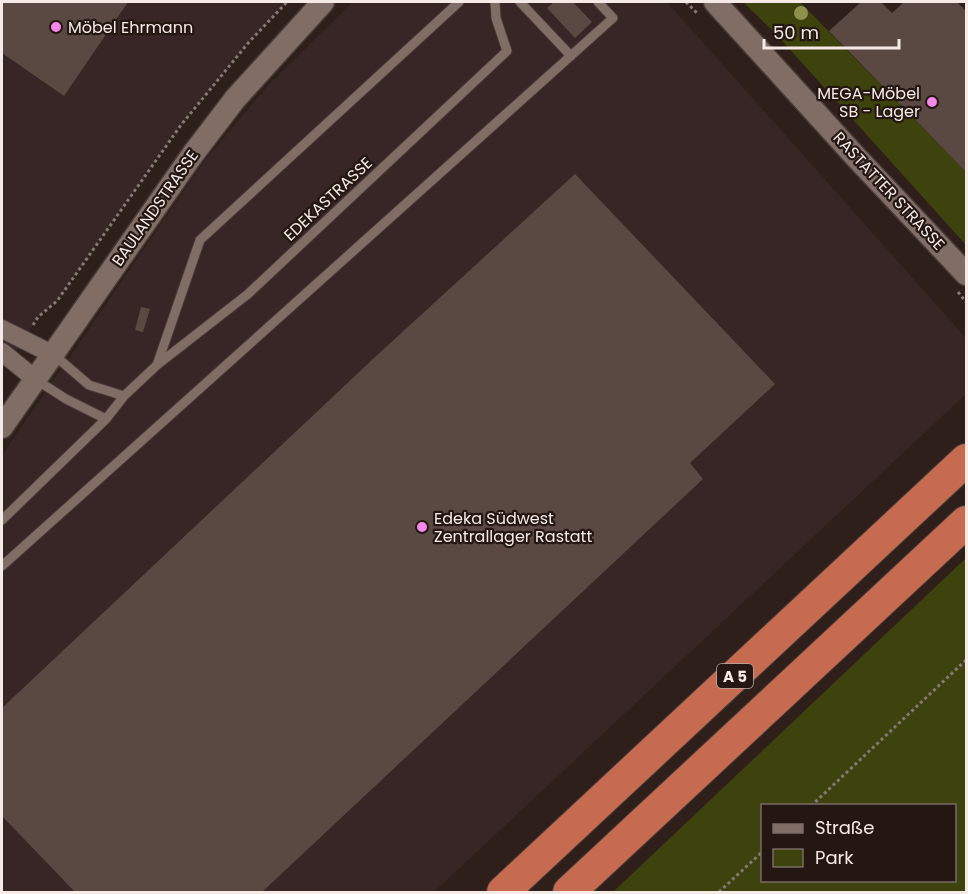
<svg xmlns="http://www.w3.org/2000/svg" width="968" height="894" font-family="Poppins,sans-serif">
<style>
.commercial{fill:#382526}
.green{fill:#3e430e;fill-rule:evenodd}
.building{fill:#5a4942}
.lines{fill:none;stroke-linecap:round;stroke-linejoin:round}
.service-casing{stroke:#473a36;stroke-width:11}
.minor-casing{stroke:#473a36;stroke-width:20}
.tertiary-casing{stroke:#473a36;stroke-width:25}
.motorway-casing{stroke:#473a36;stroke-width:34}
.path{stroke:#867975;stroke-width:3;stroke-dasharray:3 3;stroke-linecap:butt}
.service{stroke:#7f6d66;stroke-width:9}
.minor{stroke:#7f6d66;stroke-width:18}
.tertiary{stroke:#7f6d66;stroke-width:22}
.motorway{stroke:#c66b50;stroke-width:32}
.tree{fill:#8f8f4e}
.poi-dot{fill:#f788eb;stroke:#241611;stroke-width:2}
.labels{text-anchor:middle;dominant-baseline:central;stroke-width:4.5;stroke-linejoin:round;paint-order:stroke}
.shield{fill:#241611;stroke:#b6aaa6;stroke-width:1.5}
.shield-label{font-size:15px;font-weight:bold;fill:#f5eae6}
.poi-label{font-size:16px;fill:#f5eae6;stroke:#241611;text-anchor:start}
.street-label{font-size:16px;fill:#f5eae6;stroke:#241611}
</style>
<rect width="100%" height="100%" fill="#2e1f1a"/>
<path class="commercial" d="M2 2H287L249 42 181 125 57 301 38 317 10 361 2 370Z
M353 2H667L966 338V394L434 892H2V455L205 160 269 84Z"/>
<path class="green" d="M743 2H800L966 172V245L776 34Z
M966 558V892H613ZM762 806H954V880H762Z"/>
<path class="building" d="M2 2H128L64 96 2 53Z
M554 2H573L592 22 575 38 547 8Z
M861 2H881L892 13 904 2H957L966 11V172L829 31Z
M575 174 775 384 690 463 703 479 262 892H75L2 816V708L374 358Z
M141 307 150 309 143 332 135 330Z"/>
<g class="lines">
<g class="service-casing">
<path id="service" d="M520 2 571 56
M53 354 89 385 124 396
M157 365 200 240 459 2
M35 379 66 399 106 419
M2 520 106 419 124 396 157 365 248 294 507 51 496 18 495 2
M2 566 613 18 598 2"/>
</g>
<g class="minor-casing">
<path id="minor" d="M2 329 52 354
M2 352 35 379"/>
</g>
<g class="tertiary-casing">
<path id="tertiary" d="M715 2 855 156 966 274
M2 427 193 154 235 99 323 2"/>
</g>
<g class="motorway-casing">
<path id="motorway" d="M503 892 966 460
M569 892 966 522"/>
</g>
<path class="path" d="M686 2 697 13
M958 292 966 302
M33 325 38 317 57 301 181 125 249 42 287 2
M811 806 966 660
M719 892 762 852"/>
<use href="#service" class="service"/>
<use href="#minor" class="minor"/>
<use href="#tertiary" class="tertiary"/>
<use href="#motorway" class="motorway"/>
</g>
<circle class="tree" cx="801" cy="13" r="7"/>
<g class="poi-dot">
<circle cx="56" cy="27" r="6"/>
<circle cx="932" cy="102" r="6"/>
<circle cx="422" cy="527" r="6"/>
</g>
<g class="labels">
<rect class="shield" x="717" y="664" width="36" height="24" rx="4.5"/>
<g class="shield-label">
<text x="735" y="676">A 5</text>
</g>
<g class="poi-label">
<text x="68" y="27">Möbel Ehrmann</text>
<text x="920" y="93" text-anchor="end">MEGA-Möbel<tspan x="920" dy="18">SB - Lager</tspan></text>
<text x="434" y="518">Edeka Südwest<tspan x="434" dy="18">Zentrallager Rastatt</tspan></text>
</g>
<g class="street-label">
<text transform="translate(889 191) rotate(47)">RASTATTER STRASSE</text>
<text transform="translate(328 199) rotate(-43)">EDEKASTRASSE</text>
<text transform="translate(155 208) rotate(-55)">BAULANDSTRASSE</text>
</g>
</g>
<rect width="968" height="894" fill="none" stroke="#f5eae6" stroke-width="6"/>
<rect x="761" y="804" width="195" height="78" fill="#241611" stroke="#786b66" stroke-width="1.5"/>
<rect x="773" y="824" width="30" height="9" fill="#7f6d66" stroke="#786b66" stroke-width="1.5"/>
<text x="815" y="834" font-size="18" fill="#f5eae6">Straße</text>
<rect x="773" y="849" width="30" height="18" fill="#3e430e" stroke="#786b66" stroke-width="1.5"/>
<text x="815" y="864" font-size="18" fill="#f5eae6">Park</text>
<path d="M764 39v9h135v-9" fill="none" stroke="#f5eae6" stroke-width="3"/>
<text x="773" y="39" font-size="18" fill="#f5eae6" stroke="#241611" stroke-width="4.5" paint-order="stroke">50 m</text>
</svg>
